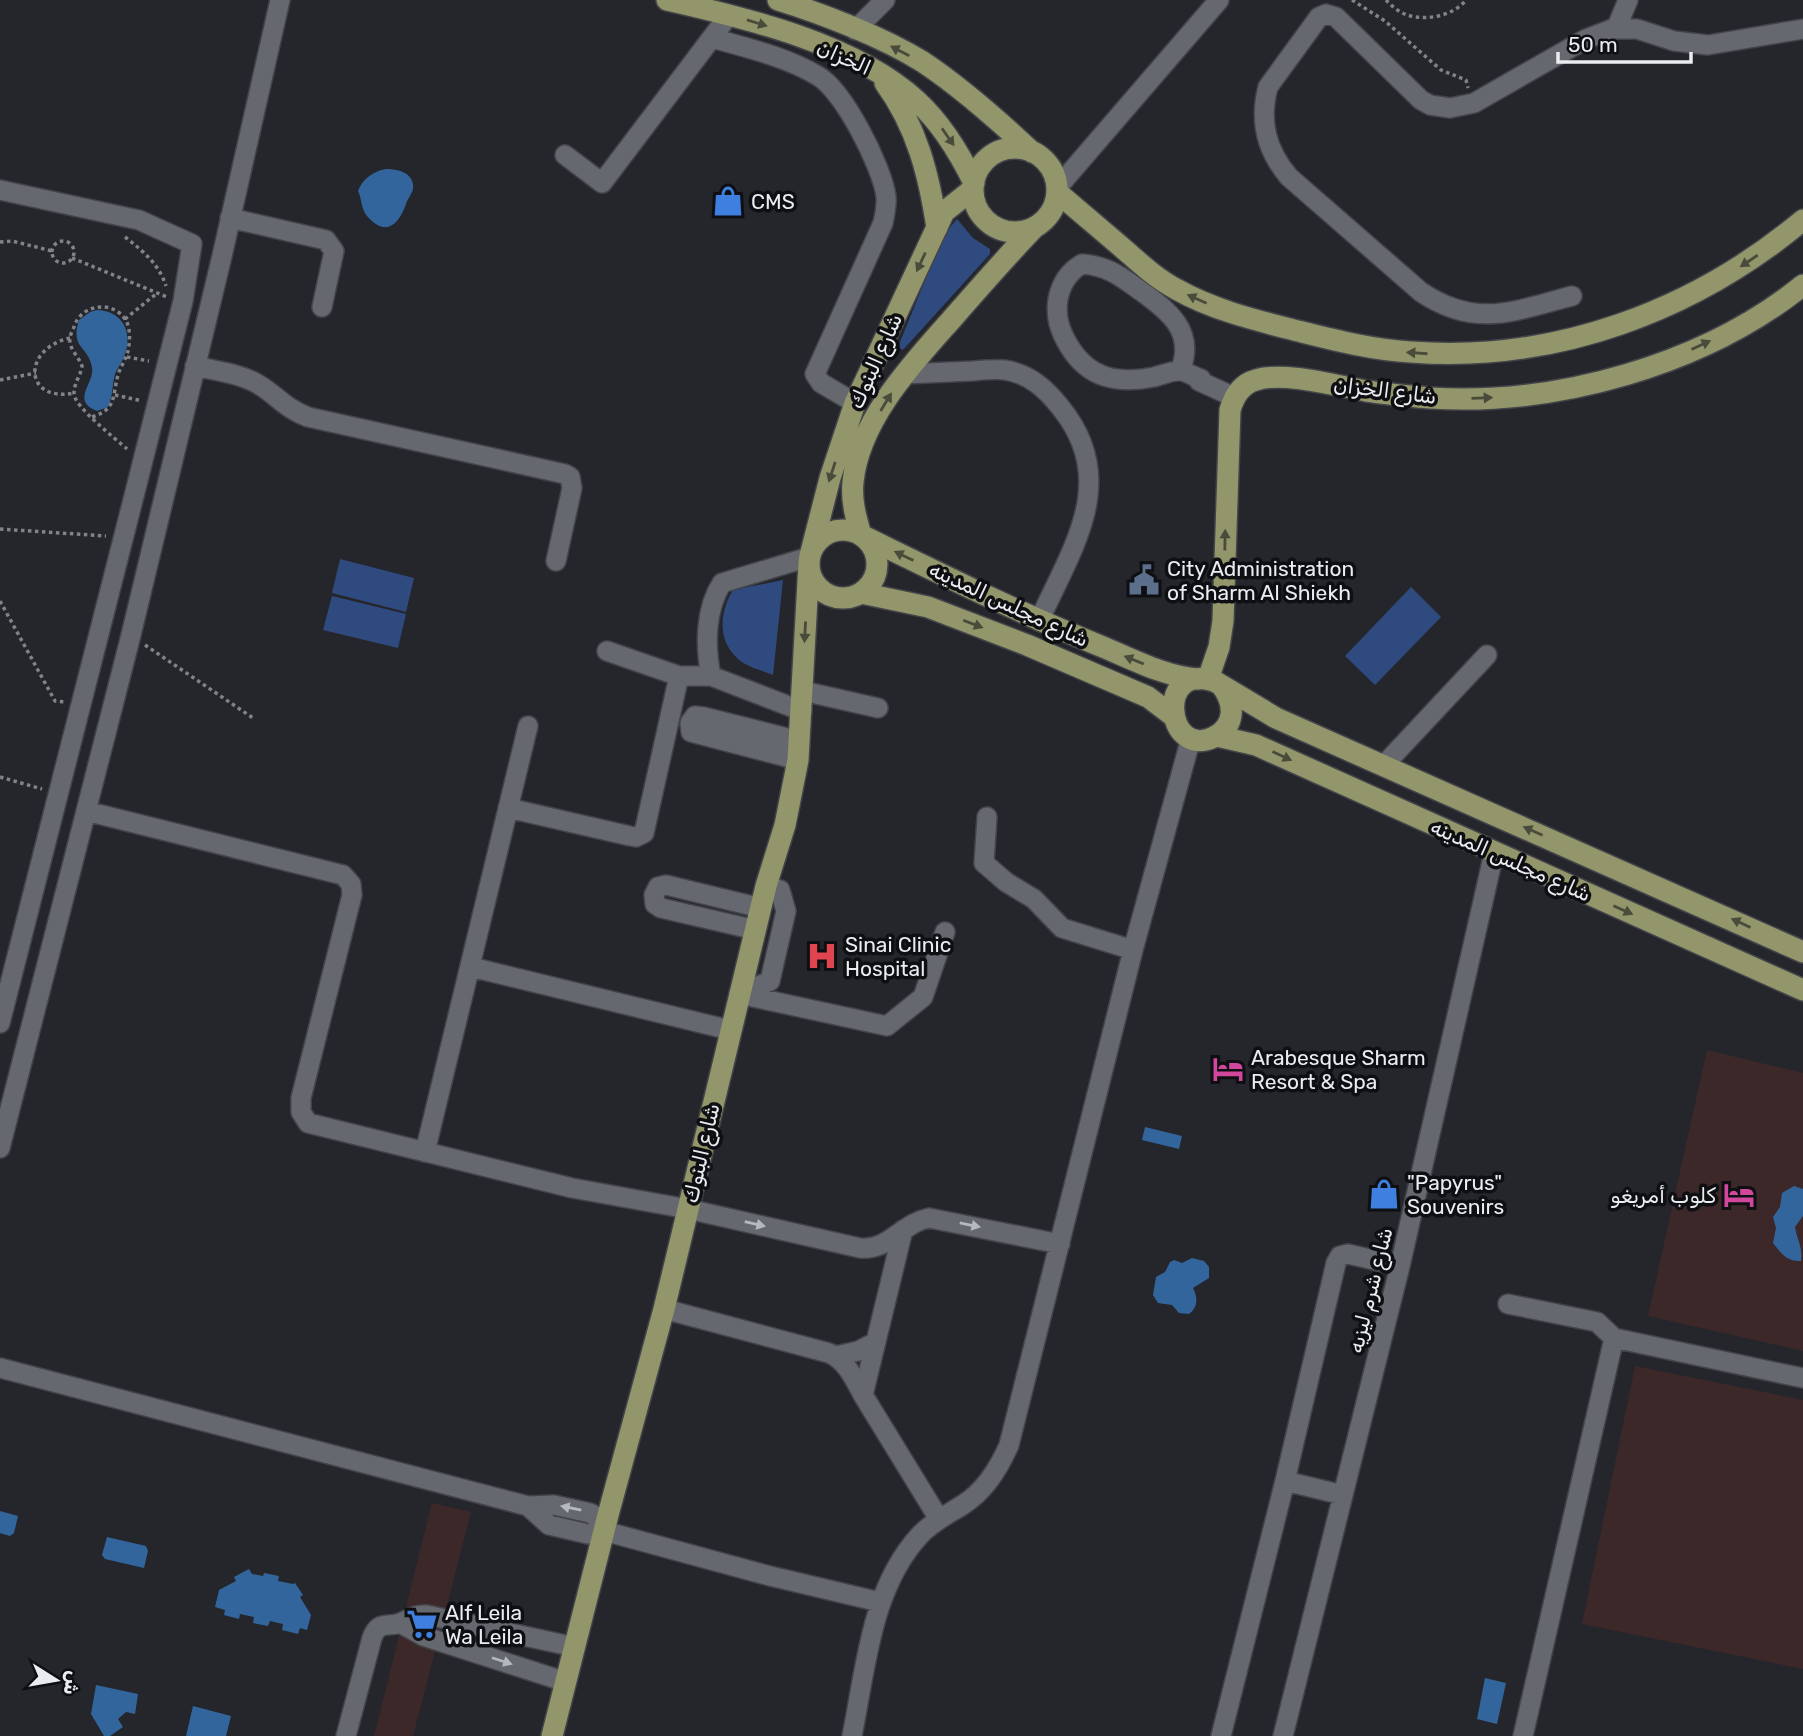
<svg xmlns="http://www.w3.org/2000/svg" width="1803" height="1736" font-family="Rubik,Vazirmatn,sans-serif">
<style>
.commercial{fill:#3c2828}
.green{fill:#2f4a7f}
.water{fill:#33659d}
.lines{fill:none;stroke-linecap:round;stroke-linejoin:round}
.minor-casing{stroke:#424449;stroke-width:22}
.major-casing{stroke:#424449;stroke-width:24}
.path{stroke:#818388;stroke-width:3.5;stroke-dasharray:3.5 3.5;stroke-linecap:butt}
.minor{stroke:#65696f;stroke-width:19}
.major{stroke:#93956a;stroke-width:21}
.oneway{fill:#4a4b3a}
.oneway2{fill:#b5b8bc}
.labels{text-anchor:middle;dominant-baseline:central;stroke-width:7;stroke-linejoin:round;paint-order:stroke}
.street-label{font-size:21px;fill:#eaecf0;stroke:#0e0f12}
.poi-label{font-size:21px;fill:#eaecf0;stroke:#0e0f12;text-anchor:start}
</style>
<rect width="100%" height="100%" fill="#24262c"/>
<path class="commercial" d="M1707 1050 1803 1073V1351L1648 1316Z
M1635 1366 1803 1400V1669L1582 1624Z
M432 1503 471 1512 413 1736H374Z"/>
<path class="green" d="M957 219 973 238 990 249V254L903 350 900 348V342L943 236Z
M340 559 414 578 406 612 332 593Z
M783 580 773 675C761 670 746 667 737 658 717 640 720 611 733 590Z
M1411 587 1441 617 1375 685 1345 656Z
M332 596 406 614 398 648 323 630Z"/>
<path class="water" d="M386 169C398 169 415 173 413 189 412 194 408 198 406 204 399 224 386 238 367 216 361 209 362 199 358 191 362 179 374 171 386 169Z
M97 310C121 311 133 330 125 354 123 361 118 367 115 374 112 385 113 396 108 407L97 411C70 400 95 384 92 367 88 345 70 349 79 320L90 312Z
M1145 1127 1182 1136 1179 1149 1142 1140Z
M1794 1186 1803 1189V1216L1795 1227C1797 1240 1803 1247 1801 1261 1787 1262 1781 1253 1773 1243L1776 1228 1773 1217 1780 1207 1782 1193Z
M1192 1258 1204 1261 1209 1267V1278L1193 1288C1198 1298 1198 1307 1189 1314L1179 1313 1172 1305 1158 1303 1153 1295 1156 1277 1165 1272 1170 1262 1174 1260 1182 1263Z
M0 1511 18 1516 14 1533 10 1536 0 1533Z
M107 1537 146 1546 148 1551 144 1568 105 1559 102 1555Z
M249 1569 252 1574 263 1576 264 1573 279 1576 278 1581 293 1584 295 1583 303 1595 300 1597 311 1615 307 1630 300 1628 298 1634 282 1630 283 1624 270 1621 268 1626 253 1623 254 1617 240 1614 239 1619 224 1615 225 1610 215 1607 219 1590 236 1581 234 1577Z
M1485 1678 1506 1683 1497 1724 1477 1719Z
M96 1685 138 1694 135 1714 126 1712 118 1719 123 1727 110 1736H104L91 1714Z
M193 1706 231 1716 226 1736H186Z"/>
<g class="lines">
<g class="minor-casing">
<path id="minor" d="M1616 29 1628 0
M855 30 885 0
M712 38C747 48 787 57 818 76 844 91 882 167 886 196 887 205 885 214 883 223L815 374 821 383 855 403
M565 155 602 183 729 15
M1057 188 1219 0
M0 190 139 220 192 244 183 301 134 496 0 1023
M230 218 326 240 334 251 322 307
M1572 296C1514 311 1476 329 1421 292L1289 177C1266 150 1259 121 1268 87L1319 17 1326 14 1336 17 1421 100 1430 105 1450 108 1474 103 1586 39 1612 29H1637L1674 41 1708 45 1803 29
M195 366C215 371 238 373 256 383 276 394 284 408 308 417L565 474 570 477 572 488 556 561
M1180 371C1196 332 1169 311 1141 291 1120 276 1108 266 1082 264 1068 272 1061 284 1058 299 1055 317 1060 331 1069 346 1089 379 1118 384 1154 377 1162 375 1173 370 1181 371 1187 372 1195 377 1201 379L1199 381 1234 397
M904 374C927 373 950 372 973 371 983 370 995 369 1005 370 1030 374 1046 389 1061 408 1120 481 1072 548 1039 621
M607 651 679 676H711C705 646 705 609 722 583L809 557
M711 676 802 711
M803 691 878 708
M798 760 691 732 690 723 695 716 704 717 799 741
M1384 765 1487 655
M508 808 630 836 636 837 644 833 679 676
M86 811 343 875 351 884 352 895 301 1098V1112L308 1123 572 1188 688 1209 860 1248C889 1251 902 1223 929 1218L1060 1244
M987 817 984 863 1006 882 1034 899 1062 928 1133 950
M756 930 661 908 655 904 654 895 658 887 666 885 761 908
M471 967 730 1030
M739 994 887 1026 923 997 945 932
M739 994 770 981 786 911 780 890 766 886
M0 1148 131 635 222 256 280 0
M425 1152 528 726
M903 1230 863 1395 939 1519
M1508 1304 1597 1322 1614 1338 1523 1736
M664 1309 829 1353C846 1360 855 1380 863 1395
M1614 1338 1803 1378
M836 1356 858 1351 876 1342
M0 1368 528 1506 554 1505 590 1513 595 1516 604 1531
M1285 1481 1343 1495
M528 1506 549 1525 588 1534 604 1531 770 1576 880 1602
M400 1623 423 1636 566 1682
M346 1736 372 1638C379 1620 386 1628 400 1623 410 1619 415 1614 427 1615L575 1647
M852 1736C866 1667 871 1588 920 1535 933 1521 949 1514 964 1504 986 1490 999 1468 1009 1445L1133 950 1191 738
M1221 1736 1285 1481 1336 1263 1340 1256 1348 1254 1400 1266
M1283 1736 1400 1266 1494 853"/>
</g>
<g class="major-casing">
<path id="major" d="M667 0C746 18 856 44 917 101 942 124 959 152 974 183
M778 0C823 14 883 37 923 62 962 88 998 120 1032 152
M885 83C917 127 929 175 937 228
M973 190a42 42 0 1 1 84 0a42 42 0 1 1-84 0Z
M1057 192C1080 212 1103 231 1126 251 1142 265 1157 279 1176 289 1215 311 1259 321 1302 332 1338 341 1374 350 1411 352 1555 363 1694 311 1803 220
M1035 227C1006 257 979 288 952 319 912 364 859 420 853 482 851 501 856 518 861 535 941 574 1021 614 1103 647 1134 660 1166 677 1199 679
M809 564a34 34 0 1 1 68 0a34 34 0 1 1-68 0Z
M811 552 830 478 855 403 944 212 973 189
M861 593 928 607 1027 645 1148 697 1173 716
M1208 679 1219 647 1223 621 1230 410C1234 396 1241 384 1256 380 1284 371 1337 386 1366 391 1387 394 1408 396 1430 398 1556 406 1704 365 1803 285
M1222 686C1235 704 1236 726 1214 737 1165 761 1155 659 1216 682L1276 718 1803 952
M1217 736 1256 745 1803 990
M552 1736 608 1515 664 1309 766 886 785 825 798 760 809 563"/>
</g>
<path class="path" d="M1352 0 1385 21 1441 70 1466 80 1468 88
M1386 0C1390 4 1394 8 1399 11 1417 23 1452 18 1466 0
M125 237C143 251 159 264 166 286
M52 252a11 11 0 1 1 22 0a11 11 0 1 1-22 0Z
M0 242 12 241 52 251
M72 258 167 297
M125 319 156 294
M70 338C21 349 24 403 74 393
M127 357 149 361
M0 380 36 373
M115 395 142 401
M92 417C117 409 112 397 118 375 121 365 128 357 129 345 130 337 130 326 125 319 112 300 81 304 74 327 72 331 69 337 70 342 71 351 79 357 82 366 81 375 74 383 74 393 73 406 116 439 127 449
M0 529 106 536
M0 601 55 701 65 702
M145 645 253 718
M0 777 42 789"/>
<use href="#minor" class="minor"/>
<use href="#major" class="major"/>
</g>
<defs><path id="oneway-solid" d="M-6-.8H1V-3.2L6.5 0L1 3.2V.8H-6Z" transform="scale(1.75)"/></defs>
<g class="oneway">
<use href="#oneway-solid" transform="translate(757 23) rotate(17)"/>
<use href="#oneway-solid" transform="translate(900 51) rotate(-153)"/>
<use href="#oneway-solid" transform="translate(948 137) rotate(55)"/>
<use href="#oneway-solid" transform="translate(1749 261) rotate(146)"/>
<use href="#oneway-solid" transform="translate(921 262) rotate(115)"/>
<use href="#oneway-solid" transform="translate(1197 299) rotate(-156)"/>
<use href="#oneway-solid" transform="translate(1701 345) rotate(-25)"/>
<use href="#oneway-solid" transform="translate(1417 353) rotate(-176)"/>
<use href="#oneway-solid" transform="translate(1482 398) rotate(-2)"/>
<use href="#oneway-solid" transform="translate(886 402) rotate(-59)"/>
<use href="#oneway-solid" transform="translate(832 472) rotate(108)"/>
<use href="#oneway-solid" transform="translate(1225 540) rotate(-89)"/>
<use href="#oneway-solid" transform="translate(904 556) rotate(-154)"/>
<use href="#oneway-solid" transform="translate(973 624) rotate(21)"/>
<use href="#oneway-solid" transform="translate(805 632) rotate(93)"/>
<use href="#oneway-solid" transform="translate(1134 660) rotate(-158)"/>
<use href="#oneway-solid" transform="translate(1282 756) rotate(25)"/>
<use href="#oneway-solid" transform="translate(1533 831) rotate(-156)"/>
<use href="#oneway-solid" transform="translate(1623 910) rotate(24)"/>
<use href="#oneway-solid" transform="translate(1741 923) rotate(-155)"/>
</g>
<g class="oneway2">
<use href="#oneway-solid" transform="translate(755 1224) rotate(13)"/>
<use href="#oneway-solid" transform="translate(970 1225) rotate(12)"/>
<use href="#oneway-solid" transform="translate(571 1508) rotate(-168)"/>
<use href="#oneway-solid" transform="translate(502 1661) rotate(18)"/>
</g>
<defs>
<g id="shop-bare" transform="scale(2.415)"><path d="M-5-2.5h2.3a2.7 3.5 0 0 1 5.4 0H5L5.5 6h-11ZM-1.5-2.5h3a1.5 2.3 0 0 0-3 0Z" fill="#3f7fe0" stroke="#0e0f12" stroke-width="2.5" paint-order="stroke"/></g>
<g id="civic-bare" transform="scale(2.415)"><path d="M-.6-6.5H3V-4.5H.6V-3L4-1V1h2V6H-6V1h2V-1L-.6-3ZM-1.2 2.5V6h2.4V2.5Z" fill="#5c6f8a" stroke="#0e0f12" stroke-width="2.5" paint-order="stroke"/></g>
<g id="hospital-bare" transform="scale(2.415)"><path d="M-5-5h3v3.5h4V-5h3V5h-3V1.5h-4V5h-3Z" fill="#e0444e" stroke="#0e0f12" stroke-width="2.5" paint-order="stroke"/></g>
<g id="hotel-bare" transform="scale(2.415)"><path d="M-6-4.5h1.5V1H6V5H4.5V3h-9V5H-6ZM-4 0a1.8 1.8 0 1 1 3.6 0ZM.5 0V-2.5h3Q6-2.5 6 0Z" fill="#d1479c" stroke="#0e0f12" stroke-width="2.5" paint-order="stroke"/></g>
<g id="supermarket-bare" transform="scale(2.415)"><path d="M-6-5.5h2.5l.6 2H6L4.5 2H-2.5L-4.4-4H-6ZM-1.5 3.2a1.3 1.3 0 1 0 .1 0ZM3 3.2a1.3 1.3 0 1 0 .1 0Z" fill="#3f7fe0" stroke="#0e0f12" stroke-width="2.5" paint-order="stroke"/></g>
</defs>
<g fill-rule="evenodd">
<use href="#shop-bare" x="728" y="201"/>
<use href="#civic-bare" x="1144" y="580"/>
<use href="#hospital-bare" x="822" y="956"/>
<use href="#hotel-bare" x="1228" y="1069"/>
<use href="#shop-bare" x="1384" y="1194"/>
<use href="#hotel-bare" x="1739" y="1195"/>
<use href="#supermarket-bare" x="422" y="1624"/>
</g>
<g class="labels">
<g class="street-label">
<text transform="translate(844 57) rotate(24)">الخزان</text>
<text transform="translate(875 361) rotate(-66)">شارع البنوك</text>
<text transform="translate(1385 390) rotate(7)">شارع الخزان</text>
<text transform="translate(1009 604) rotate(25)">شارع مجلس المدينه</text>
<text transform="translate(1511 860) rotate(24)">شارع مجلس المدينه</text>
<text transform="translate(701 1153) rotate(-77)">شارع البنوك</text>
<text transform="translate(1370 1290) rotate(-76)">شارع شرم ليزيه</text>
</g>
<g class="poi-label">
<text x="751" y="201">CMS</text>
<text x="1167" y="568">City Administration<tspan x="1167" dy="24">of Sharm Al Shiekh</tspan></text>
<text x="845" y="944">Sinai Clinic<tspan x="845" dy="24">Hospital</tspan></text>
<text x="1251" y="1057">Arabesque Sharm<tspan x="1251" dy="24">Resort &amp; Spa</tspan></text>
<text x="1407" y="1182">"Papyrus"<tspan x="1407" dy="24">Souvenirs</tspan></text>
<text x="1716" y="1195" text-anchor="end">كلوب أمريغو</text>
<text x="445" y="1612">Alf Leila<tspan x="445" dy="24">Wa Leila</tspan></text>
</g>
</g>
<g transform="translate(56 1680) rotate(101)" stroke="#0e0f12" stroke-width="5" paint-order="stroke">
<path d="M0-5L12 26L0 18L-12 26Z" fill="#eaecf0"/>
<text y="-10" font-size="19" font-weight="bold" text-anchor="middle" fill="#eaecf0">ش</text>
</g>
<path d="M1558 52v10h133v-10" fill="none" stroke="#eaecf0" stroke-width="3.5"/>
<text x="1568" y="52" font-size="21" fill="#eaecf0" stroke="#0e0f12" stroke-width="5" paint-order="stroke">50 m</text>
</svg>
